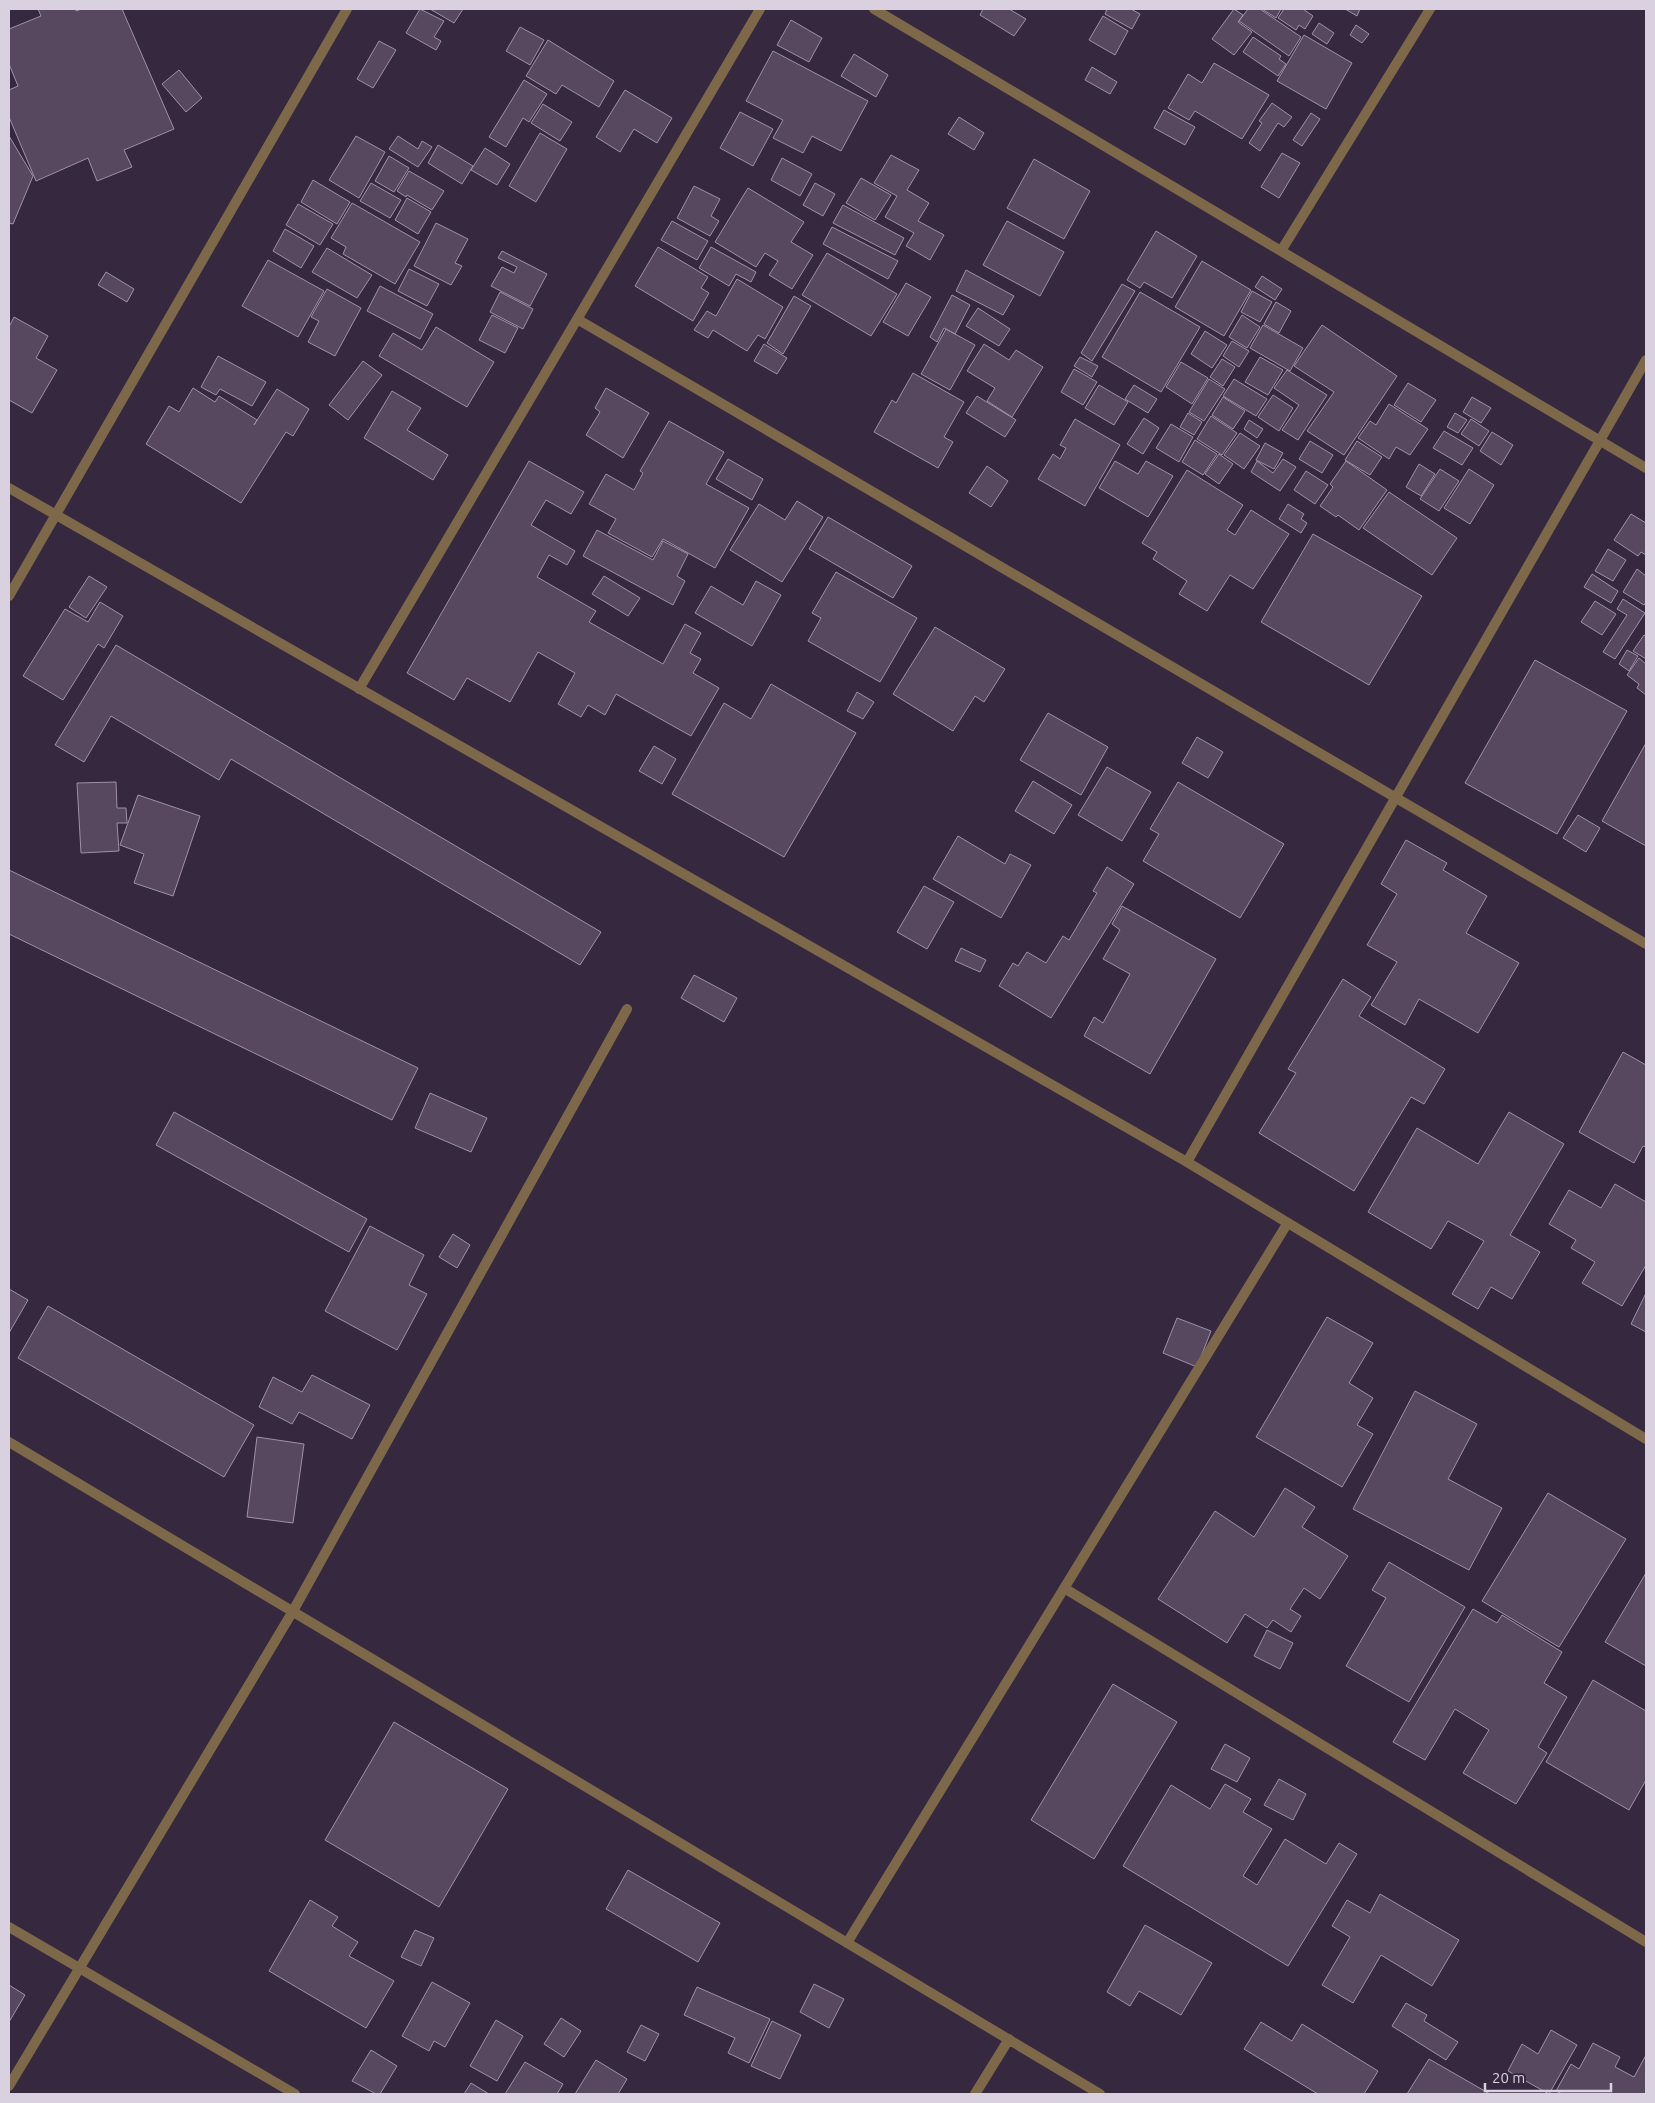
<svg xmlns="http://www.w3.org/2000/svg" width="1655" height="2103" font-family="Ubuntu,sans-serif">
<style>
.building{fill:#574860;stroke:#a090ab}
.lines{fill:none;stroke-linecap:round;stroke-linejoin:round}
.street{stroke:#7d6949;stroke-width:10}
</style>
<rect width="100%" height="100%" fill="#36293f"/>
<path class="building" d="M38 9H76V11L82 9H122L174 129 124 150 132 167 97 181 88 158 36 181 9 117V90L18 86 9 64V29L41 16Z
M420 9 444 21 434 37 441 41 436 50 406 33Z
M430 9H463L454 23Z
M983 9H1009L1026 19 1014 36 980 15Z
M1107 9H1131L1140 14 1132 29 1105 14Z
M1234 9 1243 15 1238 22 1252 32 1234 55 1212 39Z
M1248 9H1260L1301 37 1289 56 1239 21Z
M1262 9H1281L1276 18Z
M1284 9H1303L1313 16 1305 29 1299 25 1296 30 1278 18Z
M1345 9H1360L1357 16Z
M1103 16 1128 31 1115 55 1089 40Z
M791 20 822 38 809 62 777 45Z
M1319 23 1334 33 1327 44 1312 34Z
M1356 25 1369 34 1362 43 1350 35Z
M520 27 544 40 530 65 506 51Z
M1304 35 1352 63 1326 109 1277 81Z
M1253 37 1281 56 1279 59 1286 64 1278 76 1243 52Z
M548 40 614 81 599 107 562 85 556 94 526 76Z
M379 41 396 50 373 88 357 79Z
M773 51 868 101 841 151 812 136 803 153 773 138 783 120 746 101Z
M854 54 888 75 876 97 841 76Z
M1214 63 1269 95 1242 139 1195 111 1189 120 1168 108 1188 74 1202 83Z
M1092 67 1117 82 1110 94 1085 80Z
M179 70 202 98 186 112 162 84Z
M524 80 547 94 529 122 523 118 506 147 489 137Z
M625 90 672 118 657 143 634 129 620 152 596 137Z
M1272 103 1292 117 1284 127 1278 123 1260 151 1249 143 1262 123 1259 121Z
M543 104 572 122 560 141 531 123Z
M1164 110 1195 127 1185 145 1154 128Z
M740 112 773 129 753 166 720 148Z
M1311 113 1320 119 1302 146 1293 140Z
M959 117 984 133 974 150 948 134Z
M540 133 567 149 536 202 509 186Z
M9 136 33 176 13 224 9 223Z
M356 136 385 152 359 198 329 180Z
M398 136 418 149 422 141 432 147 418 167 389 149Z
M438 145 473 166 462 184 428 163Z
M485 148 510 164 497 185 471 170Z
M1282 153 1300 163 1279 198 1261 187Z
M891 155 919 170 907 190 929 203 918 221 944 235 930 260 906 246 914 233 885 217 897 196 874 183Z
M389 156 409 168 394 192 375 181Z
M782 158 812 174 800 196 771 180Z
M1034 159 1090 191 1064 239 1007 208Z
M409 171 444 191 432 210 407 195 406 197 397 191Z
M861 178 891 195 875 220 846 203Z
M313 180 350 202 337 224 301 202Z
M371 183 401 200 390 218 360 201Z
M815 183 835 194 823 216 803 205Z
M694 186 720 199 711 216 719 221 710 236 677 218Z
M748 188 804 222 791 242 813 255 792 289 769 275 778 261 765 253 756 267 715 242Z
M407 198 431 212 418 234 395 220Z
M352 203 420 242 395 284 343 254 346 247 331 238Z
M298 204 333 224 320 245 286 225Z
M843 205 904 238 895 255 833 223Z
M672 221 708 241 697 260 661 240Z
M1007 221 1064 252 1040 296 983 265Z
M436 223 468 239 455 263 462 266 451 285 414 266Z
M832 227 898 261 888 279 823 244Z
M285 229 314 246 301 268 273 251Z
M1156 231 1197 256 1172 298 1144 282 1140 288 1127 280Z
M658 247 708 277 701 288 709 293 693 321 635 286Z
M711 247 756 272 751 282 736 274 729 286 699 268Z
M327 248 372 275 357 298 312 272Z
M502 251 547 274 530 306 491 286 502 267 514 273 517 267 498 258Z
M827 253 897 294 871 336 802 295Z
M268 260 324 291 298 337 242 306Z
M1202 261 1251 290 1224 336 1175 307Z
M409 269 439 284 427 306 398 291Z
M966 270 1014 296 1003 315 956 291Z
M106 272 134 289 127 302 98 285Z
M1262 276 1282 289 1275 300 1255 287Z
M737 279 783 307 765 339 758 335 747 351 713 330 708 338 694 330 707 311 716 316Z
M906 283 931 297 908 336 883 322Z
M1122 284 1135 291 1092 361 1081 353Z
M380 286 433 314 420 339 367 311Z
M327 289 361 308 335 356 308 342 319 321 311 317Z
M1252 291 1272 302 1260 322 1241 312Z
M500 292 533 309 523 329 490 312Z
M1140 292 1200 327 1161 392 1102 357Z
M952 295 970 305 955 334 944 328 937 342 930 337Z
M794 296 811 306 783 354 767 343Z
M1276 302 1291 311 1279 333 1264 324Z
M978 308 1010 329 999 346 966 326Z
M492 315 518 328 505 353 479 340Z
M1242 315 1260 327 1247 348 1229 337Z
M14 317 48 336 36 358 57 370 32 413 9 400V327Z
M1263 325 1303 348 1290 371 1250 348Z
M1322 325 1397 376 1344 455 1307 431 1334 392 1294 366Z
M436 327 494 362 467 407 379 356 393 333 422 350Z
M946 329 975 345 950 390 921 374Z
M1205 331 1227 345 1212 368 1191 354Z
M1232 341 1249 351 1239 367 1223 356Z
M764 344 787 358 777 374 754 361Z
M984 344 1009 360 1016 350 1043 367 1012 417 987 401 995 388 967 371Z
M218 356 266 382 252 406 220 389 216 395 201 387Z
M1080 357 1098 366 1092 377 1074 366Z
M1260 357 1283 370 1268 395 1245 382Z
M1222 359 1235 367 1223 386 1210 377Z
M363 361 382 375 348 420 329 405Z
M1181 362 1208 378 1192 404 1166 387Z
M1074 369 1097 382 1083 405 1061 392Z
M1287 370 1327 395 1298 440 1282 430 1299 405 1274 388Z
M913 373 964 402 944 437 953 442 938 468 874 432 892 400 896 403Z
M1209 379 1225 389 1204 421 1189 412Z
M1234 379 1267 399 1256 416 1223 396Z
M1408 383 1436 400 1421 422 1394 405Z
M1099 385 1128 402 1114 425 1085 408Z
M1134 385 1157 399 1148 413 1125 399Z
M193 388 215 402 219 396 257 420 254 425 277 389 309 409 293 436 286 432 241 503 146 444 169 406 179 412Z
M606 388 649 413 623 458 586 435 600 412 595 408Z
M392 391 421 408 407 430 448 455 433 480 364 438Z
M1273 395 1293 408 1279 431 1258 417Z
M977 396 1016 420 1005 437 966 413Z
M1223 397 1245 411 1233 429 1212 415Z
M1472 397 1491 408 1481 423 1463 412Z
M1389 404 1428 429 1410 455 1396 447 1389 459 1358 438 1370 421 1376 425Z
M1188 413 1202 422 1194 435 1180 427Z
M1455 413 1467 420 1458 433 1447 427Z
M1211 416 1237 433 1222 455 1197 439Z
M1144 418 1159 428 1143 454 1127 444Z
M1075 419 1120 445 1085 506 1038 479 1053 454 1060 459 1066 448 1060 445Z
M1471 419 1489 431 1479 446 1461 434Z
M1249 420 1263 429 1257 438 1244 429Z
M669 421 724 452 706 484 749 508 715 568 663 539 652 557 608 533 616 519 589 504 606 474 634 490 643 473 640 471Z
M1171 424 1193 437 1179 462 1156 448Z
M1444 431 1473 448 1462 465 1433 448Z
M1492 432 1513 445 1501 465 1480 451Z
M1240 433 1260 446 1244 469 1224 455Z
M1195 440 1217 454 1203 475 1182 462Z
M1310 441 1333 455 1322 473 1299 459Z
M1357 441 1382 457 1370 475 1345 460Z
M1265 443 1283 453 1274 469 1256 460Z
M1219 454 1233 464 1219 484 1205 474Z
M728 459 763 479 752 500 716 479Z
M1283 459 1296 467 1280 491 1251 472 1257 461 1273 473Z
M529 461 584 492 571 514 546 500 531 525 575 551 567 565 549 555 537 577 596 611 589 622 663 664 685 624 701 633 690 653 701 659 693 673 719 688 691 736 616 694 605 715 588 705 581 717 558 704 575 673 538 652 510 702 467 678 454 700 407 673Z
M1115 461 1138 474 1146 461 1173 476 1148 517 1099 488Z
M1346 461 1387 490 1359 530 1338 515 1336 517 1320 506 1333 487 1330 484Z
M1419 464 1435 474 1421 496 1406 487Z
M987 466 1008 481 991 507 969 493Z
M1440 469 1459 481 1439 511 1420 499Z
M1469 469 1494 485 1470 524 1444 508Z
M1187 470 1243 505 1227 530 1235 535 1251 510 1289 534 1253 589 1230 575 1207 611 1179 594 1187 581 1153 559 1157 552 1142 543Z
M1306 471 1328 485 1315 504 1294 490Z
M1389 492 1457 538 1432 575 1363 528Z
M797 501 823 517 782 582 730 550 759 504 785 520Z
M1288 504 1304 514 1301 519 1307 523 1301 533 1279 519Z
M1631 514 1646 523V555L1641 552 1638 556 1614 540Z
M828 517 912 566 893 598 809 549Z
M597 530 653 560 663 541 688 554 677 576 685 581 673 605 583 556Z
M1313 534 1422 596 1369 685 1261 622Z
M1608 549 1626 560 1613 581 1595 571Z
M1637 569 1646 576V602L1644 605 1623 592Z
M836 572 917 618 880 682 808 641 821 618 812 613Z
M1592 574 1618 591 1611 603 1584 587Z
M89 576 107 587 86 618 69 607Z
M604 576 640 598 628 616 592 594Z
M756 581 781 595 752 646 695 613 711 586 743 605Z
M1623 599 1645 613 1615 659 1603 652 1627 615 1617 609Z
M1595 601 1616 614 1602 635 1581 622Z
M100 602 123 616 104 648 98 644 63 700 23 676 65 609 88 622Z
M935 627 1005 669 984 702 975 696 953 731 893 694Z
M1644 635 1646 636V659L1633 651Z
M116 645 601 932 580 965 231 759 219 780 111 716 84 762 55 745Z
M1627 650 1638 656 1629 671 1619 664Z
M1639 658 1646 664V695L1637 688 1639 684 1627 675Z
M1535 660 1627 711 1557 834 1465 783Z
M771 684 856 733 784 857 672 794 724 703 751 719Z
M857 692 874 702 863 719 847 711Z
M1048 713 1108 747 1081 795 1020 760Z
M1197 737 1223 752 1208 778 1182 763Z
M1646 743V846L1602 821Z
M654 746 676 759 662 784 639 771Z
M1107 767 1151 792 1122 841 1078 815Z
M1033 781 1072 805 1054 834 1015 811Z
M116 782 117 808H126L127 823H117L119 851 81 853 77 783Z
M1178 782 1284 844 1240 918 1143 861 1159 834 1150 829Z
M138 795 200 816 173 896 134 883 144 854 120 845Z
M1578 815 1600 828 1586 852 1563 838Z
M958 836 1005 864 1010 854 1031 865 1001 918 933 879Z
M1406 840 1447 863 1443 870 1487 896 1466 933 1519 963 1478 1033 1419 999 1405 1025 1371 1005 1397 962 1367 945 1397 894 1381 884Z
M1107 867 1134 884 1051 1018 999 986 1013 963 1018 966 1027 952 1046 963 1063 936 1069 940 1097 893 1093 891Z
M9 870 418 1068 392 1120 9 934Z
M924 886 954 902 927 949 897 932Z
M1122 906 1216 959 1150 1074 1084 1036 1094 1017 1103 1023 1130 974 1103 959 1120 930 1112 924Z
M961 948 986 960 980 972 955 961Z
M694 975 737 998 724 1022 681 998Z
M1343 979 1371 997 1359 1016 1445 1069 1424 1104 1411 1097 1354 1191 1259 1133 1296 1073 1288 1069Z
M1623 1052 1646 1065V1147L1643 1146 1634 1163 1579 1132Z
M430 1093 487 1118 471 1152 415 1128Z
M174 1112 367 1219 349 1252 156 1145Z
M1509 1112 1564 1144 1510 1235 1540 1252 1512 1299 1491 1287 1478 1309 1452 1294 1484 1241 1448 1221 1431 1249 1368 1212 1417 1128 1478 1164Z
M1615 1184 1646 1202V1265L1622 1306 1582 1283 1595 1262 1571 1248 1576 1240 1549 1224 1569 1190 1601 1208Z
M370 1226 424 1255 409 1285 427 1294 397 1350 325 1311Z
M453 1234 470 1245 457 1268 439 1257Z
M9 1289 28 1300 9 1333Z
M1646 1293V1332L1631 1324Z
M48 1306 254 1425 224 1477 18 1358Z
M1327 1317 1373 1343 1349 1383 1373 1398 1357 1425 1373 1434 1342 1487 1256 1437Z
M1177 1318 1211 1331 1197 1367 1163 1353Z
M312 1375 370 1405 352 1439 299 1412 292 1424 259 1407 273 1377 302 1392Z
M1415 1391 1477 1424 1448 1479 1502 1508 1469 1570 1353 1509Z
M257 1437 304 1444 293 1523 247 1517Z
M1285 1488 1315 1507 1302 1527 1348 1556 1320 1599 1304 1588 1290 1609 1301 1616 1291 1632 1273 1620 1267 1628 1245 1614 1227 1643 1158 1599 1215 1511 1254 1537Z
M1548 1493 1626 1539 1559 1647 1482 1601Z
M1389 1562 1465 1607 1409 1702 1346 1666 1386 1598 1372 1590Z
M1646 1573V1666L1605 1642Z
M1473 1609 1497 1623 1502 1615 1562 1652 1544 1683 1567 1697 1538 1747 1547 1753 1516 1804 1463 1773 1489 1730 1455 1709 1425 1760 1393 1742Z
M1267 1630 1293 1643 1280 1669 1254 1656Z
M1593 1680 1646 1711V1780L1629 1810 1546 1762Z
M1113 1684 1177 1722 1094 1859 1031 1820Z
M394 1722 508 1789 439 1907 325 1840Z
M1225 1744 1250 1758 1237 1782 1211 1769Z
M1279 1779 1306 1794 1293 1820 1264 1805Z
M1225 1784 1251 1799 1243 1812 1272 1829 1243 1876 1257 1885 1285 1839 1326 1864 1339 1843 1357 1854 1288 1966 1123 1866 1171 1785 1210 1809Z
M628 1870 720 1923 698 1962 606 1909Z
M1380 1894 1459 1940 1432 1986 1381 1955 1353 2003 1322 1985 1350 1937 1332 1926 1347 1900 1370 1913Z
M310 1900 338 1917 332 1926 358 1942 349 1956 394 1981 366 2028 269 1971Z
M1145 1925 1212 1963 1181 2015 1139 1991 1130 2006 1107 1992Z
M415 1930 434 1938 421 1966 401 1957Z
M432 1982 470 2003 445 2047 434 2041 429 2051 402 2036Z
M814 1984 844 1999 829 2028 800 2012Z
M9 1985 25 1995 9 2022Z
M697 1987 770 2019 749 2063 728 2053 735 2038 684 2015Z
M1406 2003 1427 2015 1424 2021 1458 2042 1446 2060 1392 2026Z
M561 2018 581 2031 564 2057 544 2044Z
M496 2020 523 2036 497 2081 470 2066Z
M772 2021 801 2035 780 2079 751 2066Z
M1261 2022 1292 2041 1302 2024 1378 2071 1364 2094H1318L1244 2049Z
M641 2025 659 2034 645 2061 627 2052Z
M1551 2030 1577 2045 1549 2094 1508 2071 1522 2044 1538 2054Z
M1593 2043 1620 2057 1615 2067 1634 2077 1646 2055V2094H1562L1556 2091 1571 2064 1579 2069Z
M371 2050 397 2066 380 2094H376L352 2081Z
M1429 2059 1490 2094H1407Z
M596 2060 627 2079 618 2094H575Z
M525 2062 563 2084 557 2094H505Z
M471 2083 489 2094H464Z"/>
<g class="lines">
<path class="street" d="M874 9 1646 468
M1281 251 1430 9
M577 319 1646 944
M9 488 1187 1162 1646 1439
M9 596 347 9
M359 689 760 9
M1187 1162 1646 360
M9 1442 1100 2094
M1064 1588 1646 1942
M9 1927 295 2094
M847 1943 1287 1224
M9 2086 293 1611 627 1009
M975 2094 1009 2039"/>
</g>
<rect width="1655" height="2103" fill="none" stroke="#d9d1df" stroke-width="20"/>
<path d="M1485 2083v8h126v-8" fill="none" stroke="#d9d1df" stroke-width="2.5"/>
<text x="1492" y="2083" font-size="15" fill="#d9d1df" stroke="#36293f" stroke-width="4" paint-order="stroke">20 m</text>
</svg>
